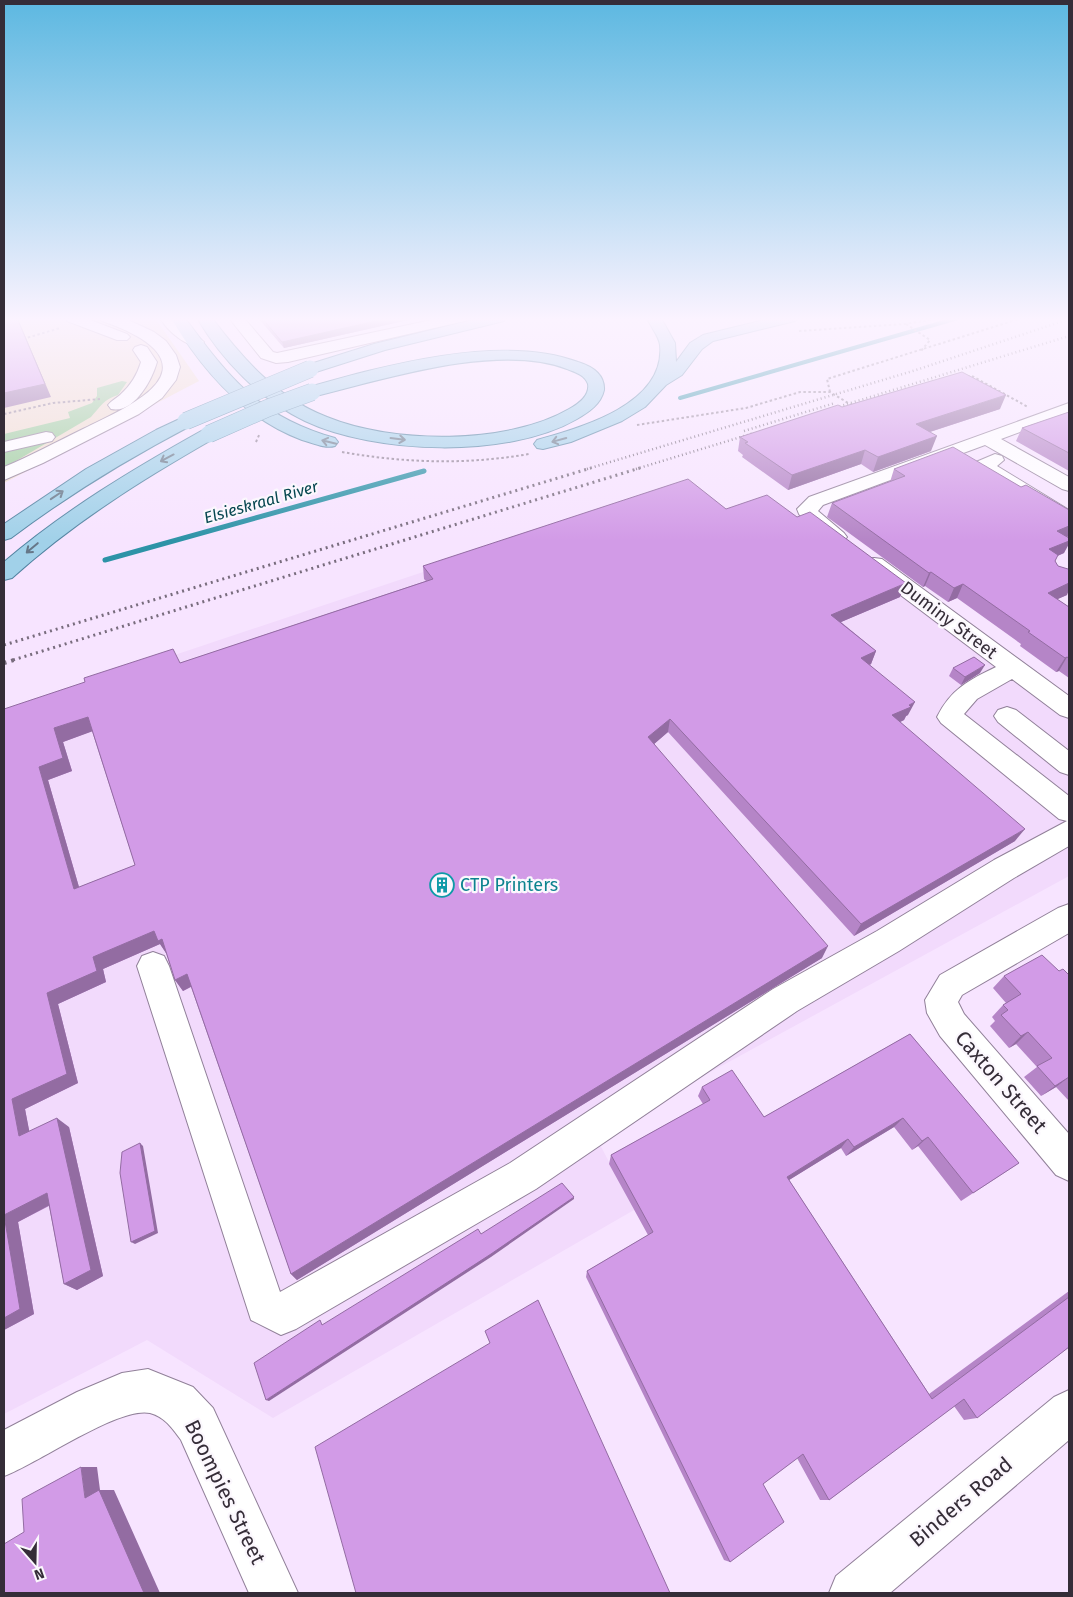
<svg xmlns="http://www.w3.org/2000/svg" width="1073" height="1597" font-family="'Fira Sans',sans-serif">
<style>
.built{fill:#f2dafc}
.education{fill:#f0decd}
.green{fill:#9acd99}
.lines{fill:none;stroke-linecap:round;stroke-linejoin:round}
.stream-far1{stroke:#2d93a7;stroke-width:4}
.stream{stroke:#2d93a7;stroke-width:5}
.minor-casing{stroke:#918099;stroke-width:2}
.major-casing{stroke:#5283a1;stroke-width:2}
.path{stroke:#908395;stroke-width:2;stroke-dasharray:2.5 2.5;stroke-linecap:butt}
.minor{fill:#fff;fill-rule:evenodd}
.major{fill:#a1d1e9;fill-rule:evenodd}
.rail-far2{stroke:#786c7d;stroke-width:2.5;stroke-dasharray:1 3;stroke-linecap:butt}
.rail-far1{stroke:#786c7d;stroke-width:3;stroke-dasharray:2 4;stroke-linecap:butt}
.rail{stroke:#786c7d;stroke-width:4;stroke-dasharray:2.5 5;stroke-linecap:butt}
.major-bridge-casing{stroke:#5283a1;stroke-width:18;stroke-linecap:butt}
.major-bridge{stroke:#a1d1e9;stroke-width:17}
.wall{fill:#b585c7;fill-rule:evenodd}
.shaded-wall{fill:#936ca2}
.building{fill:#d29be7;stroke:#936ca2;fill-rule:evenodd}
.oneway{stroke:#678}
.labels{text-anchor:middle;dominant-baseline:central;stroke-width:4.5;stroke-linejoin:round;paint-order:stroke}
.far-water-label{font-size:16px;font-style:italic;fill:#074750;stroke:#fbf7fd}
.street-label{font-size:18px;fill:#352d38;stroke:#fbf7fd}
.culture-label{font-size:18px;fill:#0d838f;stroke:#fbf7fd;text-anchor:start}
.near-street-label{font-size:21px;fill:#352d38;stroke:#fbf7fd}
</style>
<rect width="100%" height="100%" fill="#f7e4ff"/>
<path class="built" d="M672 489 712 521 772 499 1069 717V876L595 1135 634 1210 273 1418 147 1340 4 1414V712Z"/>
<path class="education" d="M4 318H155L199 381 4 483Z"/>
<path class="green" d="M122 381 127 382 118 395C104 399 100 407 91 417L4 468V434L70 418 68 412 92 403 97 396V388Z"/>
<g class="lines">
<path class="stream-far1" d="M680 398 958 318"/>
<path class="stream" d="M105 560 424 471"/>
<g class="minor-casing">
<path id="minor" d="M65 318H85L127 334 130 337 127 340H117L67 321Z
M100 318 126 319 154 332 166 341 176 355 180 367 176 380 162 398 139 414 43 463 4 480V467C31 456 56 442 83 429 103 419 124 410 143 396 193 359 137 333 102 321Z
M160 318H175L204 342 201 345C187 349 167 330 160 318Z
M229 318H244L273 352 277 353 441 318H467L465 321 460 322 288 362 276 363 261 358Z
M141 345 147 347 157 362C152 380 134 414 111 409L108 405C112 400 117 398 121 394 131 385 137 375 141 362L133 350 135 347Z
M1069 403V414L1001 439 1069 477V491L1062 489 985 445 823 505 818 511 844 533 847 537 844 541C828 545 808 527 799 514L797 509 809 497Z
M46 432 52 433 55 437 52 441 4 452V442Z
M995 454 1002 456 1004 460 997 466 1069 510V524L1062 522 976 470 974 466 976 462Z
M874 558 882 559 1069 696V718L1060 715 1012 679 977 699 964 714 1069 796V846L1014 878 899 951 797 1011 536 1189 296 1329 281 1335 251 1320 137 966 142 956 153 952 164 956 169 966 280 1292 510 1163 773 989 877 931 994 860 1067 821 1059 819 941 723 937 717C951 689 969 680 996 667L866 569 863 564 866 559Z
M1007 707 1016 710 1069 751V775L1060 772 998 722 994 716 998 710Z
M1069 904V933L962 995 958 1002 964 1014 1069 1134V1181L1056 1175 940 1036 927 1013 925 1000 940 975 1058 908Z
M148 1369 193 1387 213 1408 298 1593H249L181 1440C172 1428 165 1417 150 1413 119 1406 37 1464 4 1476V1430L77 1392 122 1373Z
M1069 1390V1440L890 1593H829L836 1576 1054 1397Z"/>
</g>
<g class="major-casing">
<path id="major" d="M171 318H185C230 379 260 417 335 438L338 442 335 446C325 449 313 443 302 440 243 418 202 370 171 318Z
M197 318H212C244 360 276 397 327 417 393 444 507 445 569 409 578 404 590 396 588 384 585 375 575 372 567 369 498 342 382 380 312 397L306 396 304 392 306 388C383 366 501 333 578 362 591 366 605 374 604 390 601 404 589 412 577 419 508 459 375 454 305 421 259 399 222 360 197 318Z
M481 318H506L504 321 385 350 316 372H304L302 369 304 366 374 344Z
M647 318H661L675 343 676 362 690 343 703 335 772 318H797L795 321 713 341 702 349 682 375 666 385 645 407 622 421 571 442 543 449 537 448 534 444 537 440C581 428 666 404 660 345 659 336 650 326 647 318Z
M186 416 192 417 195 421 192 425C129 458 68 495 11 538L4 540V524L86 469 156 430Z
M209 429 215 430 218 434 215 438C143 479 74 522 12 578L4 580V562C65 510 133 469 203 430Z"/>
</g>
<path class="path" d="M906 324 930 340 921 351
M799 331 904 324 942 318
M23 339 60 328
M967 376H972L1028 407
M830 392 827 379 1022 318
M4 414 53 403 100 399
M637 425 746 408 800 392H830L853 406
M256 442 260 433
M342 452C405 463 466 465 529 454"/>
<use href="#minor" class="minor"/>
<use href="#major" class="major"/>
<path class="rail-far2" d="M828 410 1069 336
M744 431 835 403
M587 469 916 370 1069 319
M636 469 754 433"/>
<path class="rail-far1" d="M4 645 591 468
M13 660 640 468"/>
<path class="rail" d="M4 663 17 659"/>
<g class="major-bridge-casing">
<path id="major-bridge" d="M186 421 310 369
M209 434 268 408 312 392"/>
</g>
<use href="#major-bridge" class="major-bridge"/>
</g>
<path class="wall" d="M258 318H417L284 348Z
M842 407 1000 409 930 432 931 451 873 472 861 464 788 490 742 457 743 455 738 451 740 437Z
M1069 412V471L1016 441 1022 428Z
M894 469 1068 537 1064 553 1057 556 1055 561 1067 595 1057 599 1069 607V678L1059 671 1056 672 1020 646 1021 644 957 598 948 602 925 586 923 587 827 517 832 503 890 482Z
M726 509 900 597 841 622 876 651 871 664 870 665 908 715 906 716 904 720 900 722 1015 841 854 936 668 732 654 744 822 958 297 1280 291 1274 191 987 183 991 175 980 166 953 160 944 103 969 106 982 58 1004 78 1083 25 1109 29 1131 69 1127 103 1276 77 1290 64 1284 49 1206 18 1222 34 1314 4 1330V709L180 663 426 581 424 579 423 566ZM92 731 135 865 79 887 48 780 72 771 63 742Z
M953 668 980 673 961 685 949 676Z
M1059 971 1069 975V1101L1056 1087 1041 1096 1024 1077 1037 1067 1016 1044 1009 1048 990 1026 995 1021 992 1017 1003 1005 1006 1003 993 988 1004 976Z
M910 1034 1019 1163 961 1201 918 1146 912 1150 894 1127 846 1156 841 1148 789 1180 929 1394 1069 1291V1347L977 1418 964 1420 954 1406 829 1500H820L797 1458 763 1484 730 1562 724 1560 586 1277 587 1271 648 1235 609 1164 611 1155 703 1104 698 1096 702 1087 764 1117Z"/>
<path class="shaded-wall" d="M389 318H417L284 348 282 342Z
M18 319 51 397 4 408V393Z
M1006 395 1000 409 911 438 916 424Z
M937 436 931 451 873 472 878 457Z
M865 450 861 464 788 490 792 475Z
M1069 517V536L1050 545 1057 531Z
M1069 541V544L1064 553 1042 563 1049 549Z
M931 572 925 586 923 587 929 573Z
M1069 582V590L1067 595 1040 607 1048 593Z
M906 583 900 597 827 628 831 615Z
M963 584 957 598 948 602 954 588Z
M876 651 871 664 856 671 861 658Z
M1067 657 1059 671 1056 672 1065 658Z
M985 665 980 673 961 685 965 677Z
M915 702 908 715 906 716 904 720 886 729 892 715 909 705Z
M88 717 96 730 63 742 72 771 48 780 83 901 74 889 39 767 54 728Z
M670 719 668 732 646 751 648 737Z
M1025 829 1015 841 854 936 861 924Z
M154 931 162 939 170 951 166 953 160 944 103 969 106 982 58 1004 78 1083 25 1109 32 1145 19 1136 12 1099 47 993 93 957Z
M828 946 822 958 297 1280 291 1274Z
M187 974 194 985 183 991 175 980Z
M1028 1032 1016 1044 1009 1048 1021 1036Z
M1069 1077 1056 1087 1041 1096 1055 1086Z
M57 1118 69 1127 103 1276 77 1290 64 1284Z
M903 1118 894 1127 846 1156 854 1147Z
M928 1137 918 1146 912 1150 922 1141Z
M848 1139 841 1148 781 1185 787 1177Z
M140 1143 143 1146 158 1233 135 1244 131 1242Z
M47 1193 59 1200 18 1222 34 1314 4 1330V1215Z
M574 1197V1199L491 1257 269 1401 266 1400Z
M81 1467H97L100 1490H114L160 1593H144L85 1498Z"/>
<path class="building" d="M4 318H17L45 384 4 393Z
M262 318H389L282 342Z
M962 372 1006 395 916 424 937 436 878 457 865 450 792 475 745 443 748 442 740 437 838 405 842 407Z
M1069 412V453L1022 428Z
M953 447 1021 487 1026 485 1069 510V526L1057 531 1069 538V541L1049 549 1058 555 1055 561 1058 566 1068 569 1069 568V583L1048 593 1069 607V658L1067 657 1065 658 1028 632 1030 631 963 584 954 588 931 572 929 573 832 503 905 476 894 469Z
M688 479 726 509 767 495 797 517 810 512 906 583 831 615 876 651 861 658 915 702 909 705 911 707 892 715 1025 829 861 924 670 719 648 737 828 946 291 1274 187 974 175 980 162 939 158 941 154 931 93 957 97 971 47 993 67 1074 12 1099 19 1136 57 1118 91 1270 64 1284 47 1193 4 1215 20 1309 4 1318V709L85 682 84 678 173 649 180 663 433 579 423 566ZM88 717 135 865 74 889 39 767 63 758 54 728Z
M974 657 985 665 965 677 953 668Z
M1042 955 1059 971 1063 969 1069 975V1077L1055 1086 1037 1066 1052 1058 1028 1032 1021 1036 1001 1015 1008 1010 1003 1005 1021 994 1004 976Z
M910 1034 1019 1163 973 1193 928 1137 922 1141 903 1118 854 1147 848 1139 787 1177 932 1399 1069 1297V1347L977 1418 964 1399 829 1500 803 1454 763 1484 784 1522 730 1562 587 1271 653 1232 611 1155 710 1100 702 1087 732 1070 764 1117Z
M140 1143 155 1231 131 1242 120 1173 122 1152Z
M562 1183 574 1197 491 1254 266 1400 254 1363 320 1320 322 1325 478 1229 481 1234Z
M538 1300 670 1593H356L315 1447 490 1343 485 1331Z
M81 1467 85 1498 99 1490 144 1593H4V1544L24 1532 22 1499Z"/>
<defs><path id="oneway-shaft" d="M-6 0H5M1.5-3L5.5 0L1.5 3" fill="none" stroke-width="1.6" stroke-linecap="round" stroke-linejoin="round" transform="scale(1.25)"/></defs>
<g class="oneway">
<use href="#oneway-shaft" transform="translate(398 439) rotate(7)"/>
<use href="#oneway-shaft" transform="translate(559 440) rotate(165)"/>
<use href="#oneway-shaft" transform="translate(329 442) rotate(-166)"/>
<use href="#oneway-shaft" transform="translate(167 458) rotate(152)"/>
<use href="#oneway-shaft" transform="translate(57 495) rotate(-34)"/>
<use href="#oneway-shaft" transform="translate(32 548) rotate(140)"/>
</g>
<linearGradient id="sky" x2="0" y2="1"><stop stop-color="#5cb8e1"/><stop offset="0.59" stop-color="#fbf3ff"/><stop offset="1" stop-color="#fbf3ff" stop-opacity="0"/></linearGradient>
<rect width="1073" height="541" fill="url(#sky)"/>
<defs>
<g id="building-ring" transform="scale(1.25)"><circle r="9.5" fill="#fbf7fd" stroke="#0f9aa8" stroke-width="1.5"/><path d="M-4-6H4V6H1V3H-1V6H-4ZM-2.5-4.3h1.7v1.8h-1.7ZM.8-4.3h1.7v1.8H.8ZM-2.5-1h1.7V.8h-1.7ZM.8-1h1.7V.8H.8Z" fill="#0f9aa8"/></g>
</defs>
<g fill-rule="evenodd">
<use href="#building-ring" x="442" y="885"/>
</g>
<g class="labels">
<g class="far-water-label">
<text transform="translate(261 502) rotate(-16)">Elsieskraal River</text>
</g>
<g class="street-label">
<text transform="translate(949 620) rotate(37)">Duminy Street</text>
</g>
<g class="culture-label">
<text x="460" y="885">CTP Printers</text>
</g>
<g class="near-street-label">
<text transform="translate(1001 1082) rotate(49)">Caxton Street</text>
<text transform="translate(225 1492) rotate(64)">Boompies Street</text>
<text transform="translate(961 1502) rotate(-40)">Binders Road</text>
</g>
</g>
<rect width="1073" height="1597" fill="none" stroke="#352d38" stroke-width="10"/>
<g transform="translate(35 1562) rotate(160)" stroke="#fbf7fd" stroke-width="4" paint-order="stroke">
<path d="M0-4L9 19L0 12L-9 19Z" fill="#352d38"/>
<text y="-8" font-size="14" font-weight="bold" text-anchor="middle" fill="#352d38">N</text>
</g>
</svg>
